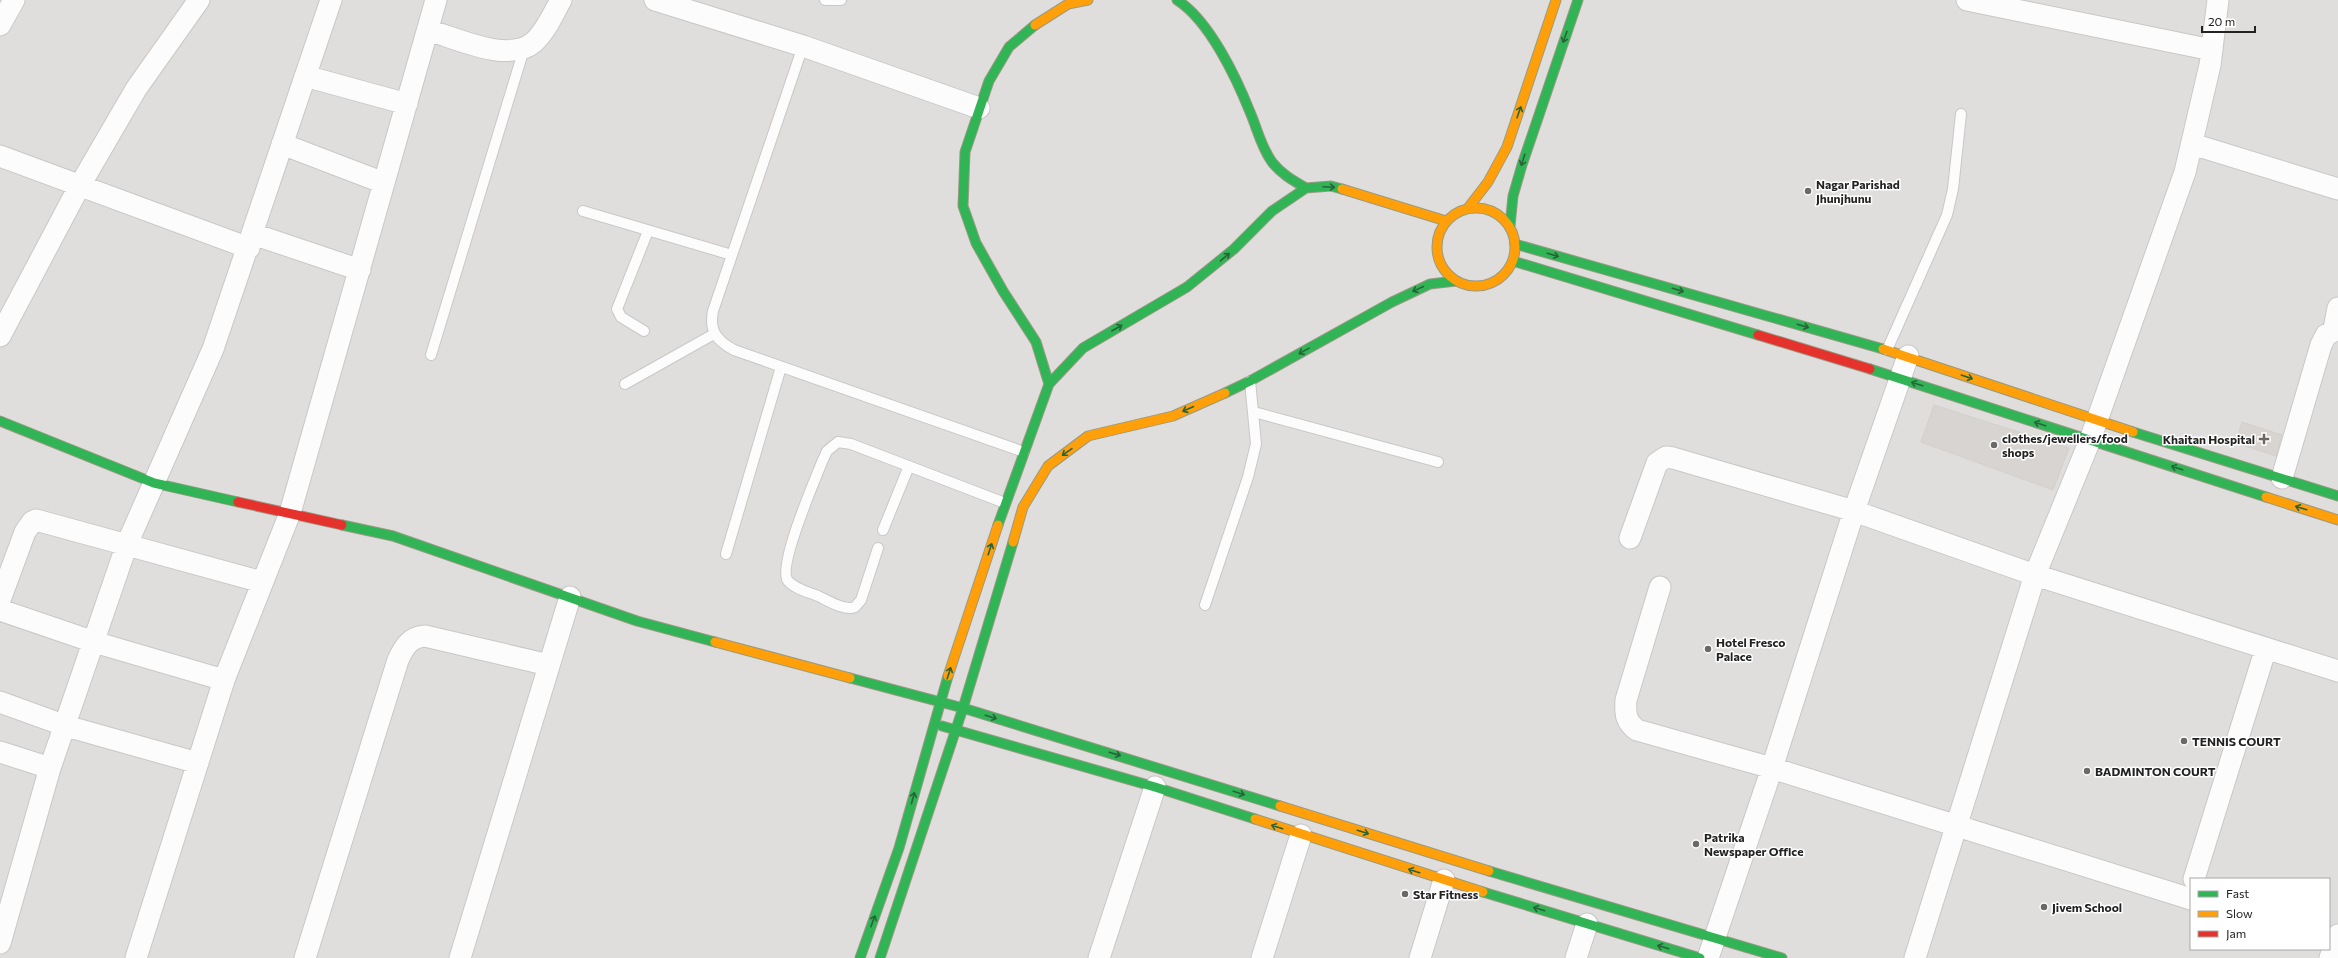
<svg xmlns="http://www.w3.org/2000/svg" width="2338" height="958" font-family="Commissioner,sans-serif">
<style>
.residential{fill:#dfdedc;fill-rule:evenodd}
.building{fill:#d7d4d2;stroke:#d3d0cc}
.lines{fill:none;stroke-linecap:round;stroke-linejoin:round}
.lane-casing{stroke:#c9c8c7;stroke-width:12}
.street-casing{stroke:#c9c8c7;stroke-width:23}
.fast-casing{stroke:#999a82;stroke-width:11}
.slow-casing{stroke:#999a82;stroke-width:11}
.jam-casing{stroke:#999a82;stroke-width:11}
.lane{stroke:#fdfcfc;stroke-width:10}
.street{stroke:#fdfcfc;stroke-width:21}
.fast{stroke:#30b455;stroke-width:9}
.slow{stroke:#ff9f0a;stroke-width:9}
.jam{stroke:#e5322d;stroke-width:9}
.oneway{stroke:#286439}
.poi-dot{fill:#6a6968;stroke:#fff;stroke-width:1.5}
.labels{text-anchor:middle;dominant-baseline:central;stroke-width:3;stroke-linejoin:round;paint-order:stroke}
.poi-label{font-size:12px;font-weight:bold;fill:#222;stroke:#fff;text-anchor:start}
</style>
<rect width="100%" height="100%" fill="#f0eeeb"/>
<path class="residential" d="M0 0H2338V958H0ZM2191 879H2329V949H2191Z"/>
<path class="building" d="M1934 405 2069 448 2053 490 1921 442Z
M2242 422 2282 435 2276 456 2236 443Z"/>
<g class="lines">
<g class="lane-casing">
<path id="lane" d="M825 0H841
M803 46 713 311C709 331 717 341 734 350L1024 452
M583 211 732 255
M644 331 621 317 617 309 648 231
M1887 350 1947 215 1953 189 1961 114
M431 355 524 49
M625 384 714 334
M1254 412 1438 462
M883 530 909 466
M878 548 861 600 855 607C844 611 829 601 818 596 808 592 795 589 788 581 777 567 815 480 822 462L827 451 838 442 851 444 1005 503
M726 554 781 367
M1205 605 1248 477 1256 444 1250 381"/>
</g>
<g class="street-casing">
<path id="street" d="M655 0 803 46 979 108
M1967 0 2212 50
M0 25 14 0
M428 30C456 38 509 64 534 42 546 31 553 14 561 0
M305 76 407 104
M282 144 384 183
M2192 144 2338 189
M0 156 249 248
M253 234 360 270
M2334 329 2338 308
M0 336 79 187 136 89 199 0
M2282 478 2321 345 2326 335 2338 329
M1630 538 1657 463 1666 457 1673 458 1854 511 2035 575 2338 671
M1660 587 1626 700C1625 714 1626 722 1637 730L1772 768 2191 899
M0 600 25 532 32 522 36 520 262 582
M0 610 94 642 224 680
M0 702 66 726 198 763
M0 752 50 768
M2194 879 2266 648
M0 943 50 768 127 544 213 349 331 0
M136 958 224 680 290 513 436 0
M305 958 398 660C404 647 410 637 425 636L549 665
M460 958 570 597
M1099 958 1155 787
M1262 958 1301 835
M1420 958 1444 880
M1576 958 1587 924
M1708 958 1772 768 1854 511 1908 356
M1915 958 2035 575 2090 440 2185 172 2210 65 2218 0
M2330 958 2338 935"/>
</g>
<g class="fast-casing">
<path id="fast" d="M1177 0C1209 20 1236 77 1250 112 1257 128 1261 147 1272 162 1281 174 1294 181 1306 188
M1035 25 1009 47 989 81 965 152 963 206 976 243 1003 291 1036 342 1049 384
M1510 226 1513 196 1522 165 1578 0
M1515 244 1883 349
M1513 261 1758 335
M1870 369 2266 497
M1225 393 1250 381 1392 302 1430 284 1456 281
M0 421 154 483 238 502
M2133 432 2338 496
M342 525 393 536 637 621 715 642
M998 525 1049 384 1083 348 1187 287 1234 249 1272 211 1306 188 1331 186 1342 189
M850 678 963 708 1280 806
M942 726 1155 787 1255 819
M1489 871 1782 958
M1483 892 1700 958
M860 958 899 848 948 676
M880 958 963 708 1013 542"/>
</g>
<g class="slow-casing">
<path id="slow" d="M1035 25 1068 4 1088 0
M1342 189 1446 221
M1437 247a39 39 0 1 1 78 0a39 39 0 1 1-78 0Z
M1468 208 1488 182 1507 147 1556 0
M1883 349 2133 432
M2266 497 2338 520
M1013 542 1023 507 1048 466 1088 436 1173 416 1225 393
M715 642 850 678
M948 676 998 525
M1280 806 1489 871
M1255 819 1483 892"/>
</g>
<g class="jam-casing">
<path id="jam" d="M1758 335 1870 369
M238 502 342 525"/>
</g>
<use href="#lane" class="lane"/>
<use href="#street" class="street"/>
<use href="#fast" class="fast"/>
<use href="#slow" class="slow"/>
<use href="#jam" class="jam"/>
</g>
<defs><path id="oneway-shaft" d="M-6 0H5M1.5-3L5.5 0L1.5 3" fill="none" stroke-width="1.6" stroke-linecap="round" stroke-linejoin="round"/></defs>
<g class="oneway">
<use href="#oneway-shaft" transform="translate(1565 37) rotate(109)"/>
<use href="#oneway-shaft" transform="translate(1519 112) rotate(-71)"/>
<use href="#oneway-shaft" transform="translate(1523 160) rotate(108)"/>
<use href="#oneway-shaft" transform="translate(1329 187) rotate(3)"/>
<use href="#oneway-shaft" transform="translate(1553 255) rotate(16)"/>
<use href="#oneway-shaft" transform="translate(1225 257) rotate(-40)"/>
<use href="#oneway-shaft" transform="translate(1418 289) rotate(155)"/>
<use href="#oneway-shaft" transform="translate(1678 290) rotate(16)"/>
<use href="#oneway-shaft" transform="translate(1803 326) rotate(16)"/>
<use href="#oneway-shaft" transform="translate(1117 328) rotate(-30)"/>
<use href="#oneway-shaft" transform="translate(1304 351) rotate(151)"/>
<use href="#oneway-shaft" transform="translate(1967 377) rotate(19)"/>
<use href="#oneway-shaft" transform="translate(1917 384) rotate(-162)"/>
<use href="#oneway-shaft" transform="translate(1188 409) rotate(156)"/>
<use href="#oneway-shaft" transform="translate(2040 424) rotate(-162)"/>
<use href="#oneway-shaft" transform="translate(1067 452) rotate(145)"/>
<use href="#oneway-shaft" transform="translate(2177 468) rotate(-162)"/>
<use href="#oneway-shaft" transform="translate(2301 508) rotate(-162)"/>
<use href="#oneway-shaft" transform="translate(990 549) rotate(-72)"/>
<use href="#oneway-shaft" transform="translate(949 673) rotate(-72)"/>
<use href="#oneway-shaft" transform="translate(991 717) rotate(17)"/>
<use href="#oneway-shaft" transform="translate(1115 754) rotate(16)"/>
<use href="#oneway-shaft" transform="translate(1239 793) rotate(18)"/>
<use href="#oneway-shaft" transform="translate(913 798) rotate(-75)"/>
<use href="#oneway-shaft" transform="translate(1277 827) rotate(-162)"/>
<use href="#oneway-shaft" transform="translate(1363 832) rotate(18)"/>
<use href="#oneway-shaft" transform="translate(1414 871) rotate(-162)"/>
<use href="#oneway-shaft" transform="translate(1539 909) rotate(-163)"/>
<use href="#oneway-shaft" transform="translate(873 921) rotate(-70)"/>
<use href="#oneway-shaft" transform="translate(1663 947) rotate(-163)"/>
</g>
<g class="poi-dot">
<circle cx="1808" cy="191" r="4"/>
<path d="M2262 433h4v4h4v4h-4v4h-4v-4h-4v-4h4z"/>
<circle cx="1994" cy="445" r="4"/>
<circle cx="1708" cy="649" r="4"/>
<circle cx="2184" cy="741" r="4"/>
<circle cx="2087" cy="771" r="4"/>
<circle cx="1696" cy="844" r="4"/>
<circle cx="1405" cy="894" r="4"/>
<circle cx="2044" cy="907" r="4"/>
</g>
<g class="labels">
<g class="poi-label">
<text x="1816" y="184">Nagar Parishad<tspan x="1816" dy="14">Jhunjhunu</tspan></text>
<text x="2002" y="438">clothes/jewellers/food<tspan x="2002" dy="14">shops</tspan></text>
<text x="2255" y="439" text-anchor="end">Khaitan Hospital</text>
<text x="1716" y="642">Hotel Fresco<tspan x="1716" dy="14">Palace</tspan></text>
<text x="2192" y="741">TENNIS COURT</text>
<text x="2095" y="771">BADMINTON COURT</text>
<text x="1704" y="837">Patrika<tspan x="1704" dy="14">Newspaper Office</tspan></text>
<text x="1413" y="894">Star Fitness</text>
<text x="2052" y="907">Jivem School</text>
</g>
</g>
<rect x="2190" y="878" width="140" height="72" fill="#ffffff" stroke="#a7a7a7"/>
<rect x="2198" y="891" width="20" height="6" fill="#30b455" stroke="#a7a7a7"/>
<text x="2226" y="898" font-size="12" fill="#222222">Fast</text>
<rect x="2198" y="911" width="20" height="6" fill="#ff9f0a" stroke="#a7a7a7"/>
<text x="2226" y="918" font-size="12" fill="#222222">Slow</text>
<rect x="2198" y="931" width="20" height="6" fill="#e5322d" stroke="#a7a7a7"/>
<text x="2226" y="938" font-size="12" fill="#222222">Jam</text>
<path d="M2202 26v6h53v-6" fill="none" stroke="#222222" stroke-width="2"/>
<text x="2208" y="26" font-size="12" fill="#222222" stroke="#ffffff" stroke-width="3" paint-order="stroke">20 m</text>
</svg>
